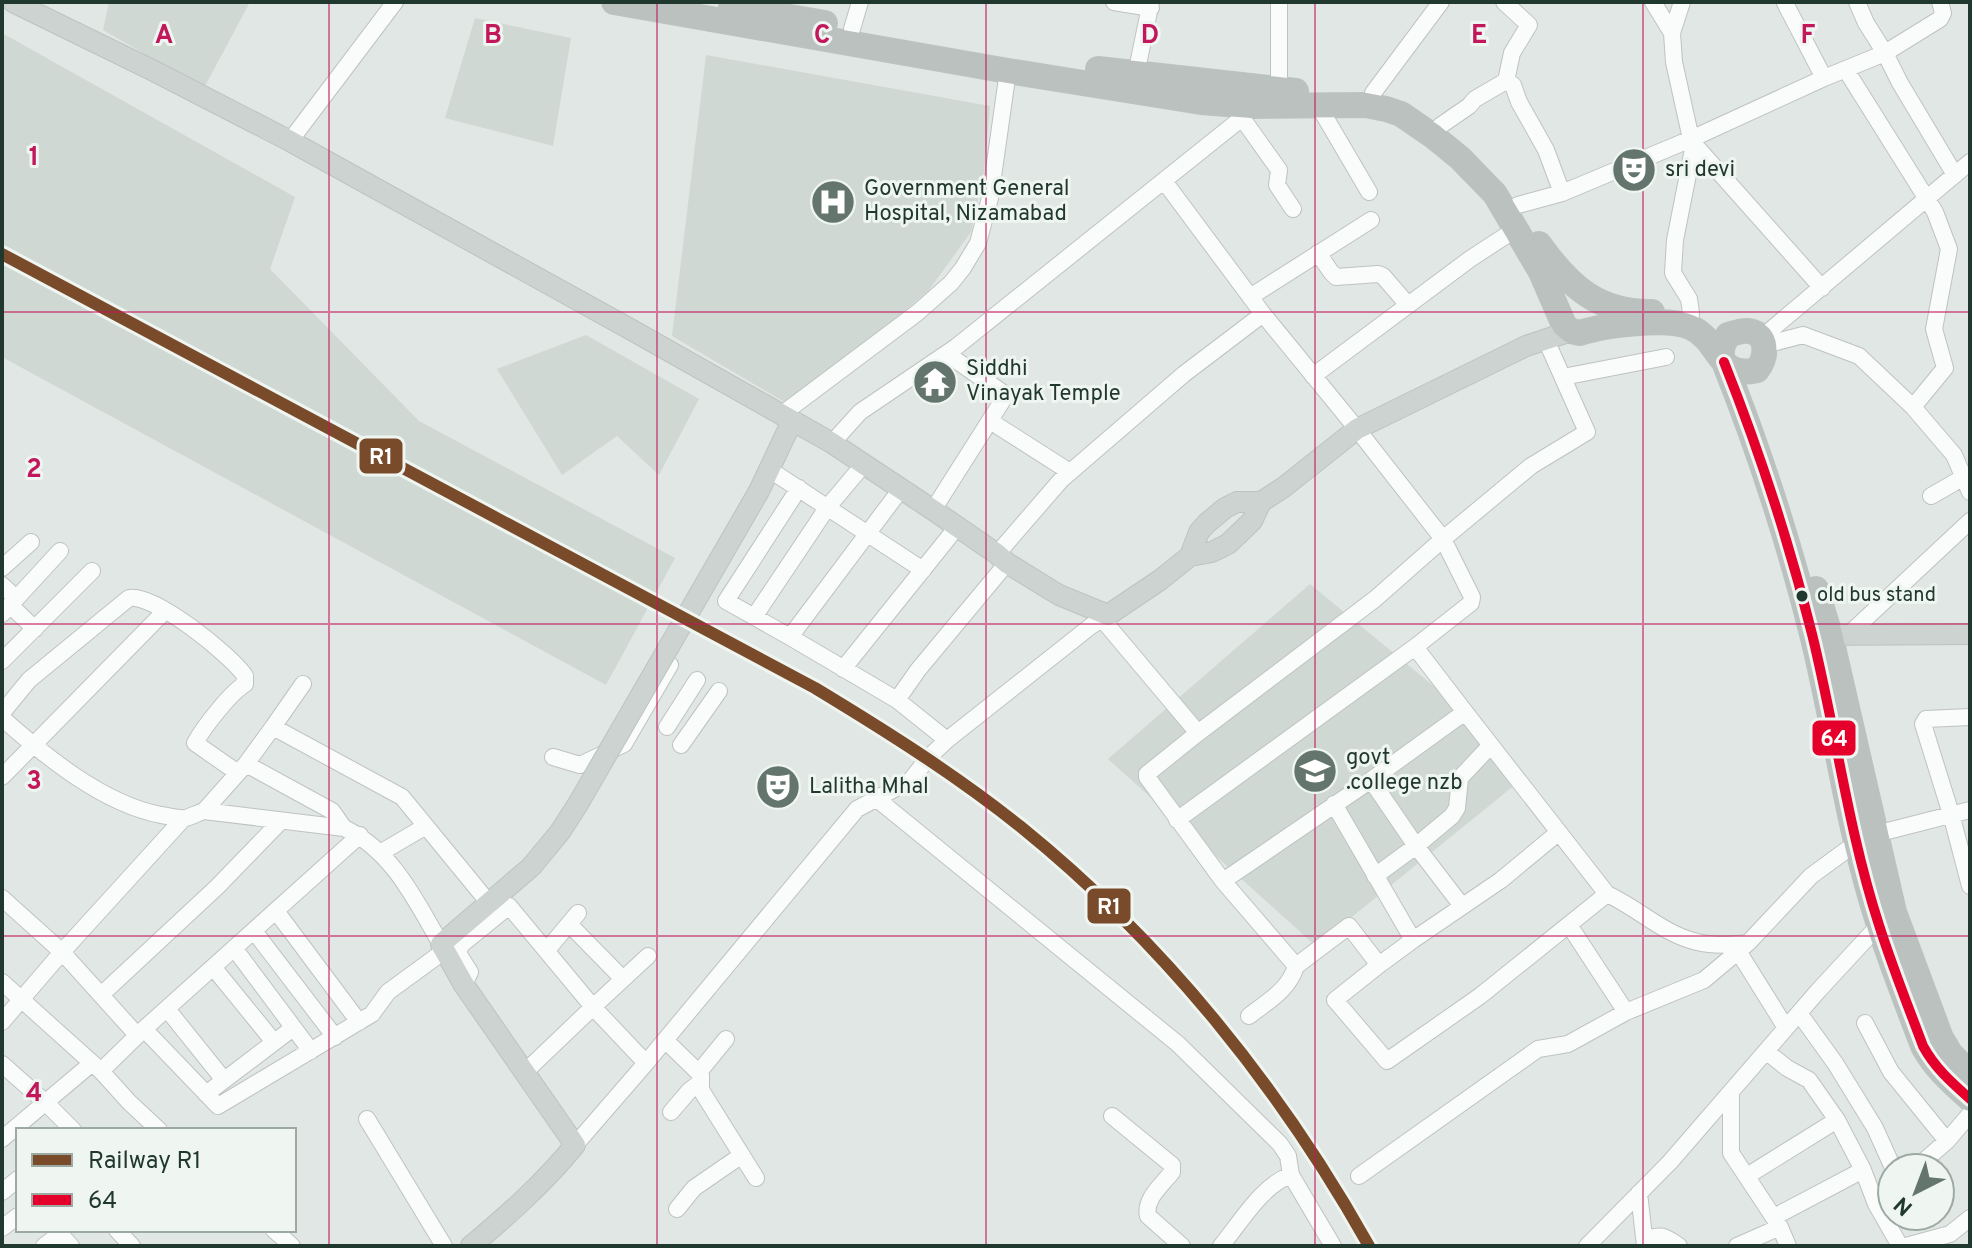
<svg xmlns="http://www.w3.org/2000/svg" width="1972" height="1248" font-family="Overpass,sans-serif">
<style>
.built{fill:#cfd8d3}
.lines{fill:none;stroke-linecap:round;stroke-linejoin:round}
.minor-casing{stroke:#bec3c1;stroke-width:18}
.major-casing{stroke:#bcc3c0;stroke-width:22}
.highway-casing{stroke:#bcc3c0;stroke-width:26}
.minor{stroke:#fafbfb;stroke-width:16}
.major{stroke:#cdd3d0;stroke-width:20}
.highway{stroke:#bac1be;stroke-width:24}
.major-bridge-casing{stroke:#bcc3c0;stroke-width:22;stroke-linecap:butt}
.major-bridge{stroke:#cdd3d0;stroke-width:20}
.bus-1-casing{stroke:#eff6f1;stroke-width:16}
.bus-1{stroke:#e4002b;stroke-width:10}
.rail-1-casing{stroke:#eff6f1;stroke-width:18}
.rail-1{stroke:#7a4b2a;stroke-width:12}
.grid{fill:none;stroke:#c2185b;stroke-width:2;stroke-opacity:0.55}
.bus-dot{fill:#21382e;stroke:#eff6f1;stroke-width:3}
.labels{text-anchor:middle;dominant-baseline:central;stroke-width:6;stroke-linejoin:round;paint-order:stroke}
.bus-label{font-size:20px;fill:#21382e;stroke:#eff6f1;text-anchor:start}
.poi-label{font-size:22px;fill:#21382e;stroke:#eff6f1;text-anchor:start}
.grid-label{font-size:26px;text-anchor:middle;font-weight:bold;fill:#c2185b;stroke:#eff6f1;stroke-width:6;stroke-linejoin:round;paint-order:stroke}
.line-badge{stroke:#eff6f1;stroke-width:3}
.badge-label{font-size:22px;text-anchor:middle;font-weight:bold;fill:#fff}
</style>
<rect width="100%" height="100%" fill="#e1e7e4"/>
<path class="built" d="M109 2H250L204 88 103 30Z
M475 18 571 38 553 146 445 118Z
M2 33 295 197 270 269 419 421 675 558 606 685 2 357Z
M706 55 990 106 984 172 971 232 929 290 868 342 788 404 672 336Z
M586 335 699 399 659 475 617 436 562 475 497 369Z
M1310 584 1465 712 1516 784 1316 946 1108 759Z"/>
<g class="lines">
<g class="minor-casing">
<path id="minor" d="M1114 2 1151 8
M1504 2 1529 25 1512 53 1506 81
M1653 2 1672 33
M1682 2 1672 33 1674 62 1691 139 1824 78 1885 53 1940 19 1943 13 1940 2
M1857 2 1866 23 1885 53 1900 83 1955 175
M1785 3 1824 78
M852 29 860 2
M1846 70 1935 212 1949 249 1934 329 1945 368 1913 407
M1136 74 1151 2
M1373 93 1441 2
M1279 96V2
M1318 105 1369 192
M1242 118 1279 170 1277 185 1293 209
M1440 126 1469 106 1475 99 1506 81 1513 85 1519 102 1546 150 1562 193
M290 141 395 2
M1694 144 1822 288
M1164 181 1263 314 1357 429 1443 539 1375 599 1198 733
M1518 205 1562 193 1691 139 1694 144 1675 240 1673 273 1689 299 1691 313 1690 327
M1318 253 1331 272 1336 277 1378 274 1383 276 1408 305
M1250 297 1371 220
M1760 339 1970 162
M1765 345 1803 335 1859 356 1913 407 1954 455 1970 492
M1313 376 1470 259 1516 229
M1563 377 1666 357
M781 415 917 313 951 283 963 268 978 243 990 198 1008 71
M990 421 1070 472
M832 443 860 412 956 347 1242 118 1256 101
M770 470 923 570
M799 488 726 601 790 637 897 700 947 740
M1931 496 1964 477
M933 510 1006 395 947 354
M997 554 1061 480 1184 374 1263 314
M2 568 31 542
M2 585 16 598
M10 605 35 629
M2 614 60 551
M754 617 827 508 864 464
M1102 619 1198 733 1147 774V777L1223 881 1371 780 1465 712 1415 647 1471 603 1472 597 1443 539 1531 466 1587 432 1546 340
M1848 635 1970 521
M790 637 901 489
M2 661 92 571
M843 669 957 527
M897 700 918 670 1007 563
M2 713 29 680 129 598C154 593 231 655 245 676V684C231 692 203 728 195 743L238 773
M1970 717 1926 719 1923 724 1951 814 1970 886
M2 718C45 756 103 804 161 815 169 816 178 819 186 818 192 816 198 813 204 811L344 828C393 851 415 900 441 944
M273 727 303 684
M667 727 697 680
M681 745 719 691
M553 757 580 765 624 744 670 665
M246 764 332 811 344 828
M2 777 165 611
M1371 780 1416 846 1462 906
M877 799 1178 1044 1280 1144 1288 1156 1291 1175 1333 1246
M1334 804 1413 940
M204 811 246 764 273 727 402 797 489 903
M1177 820 1415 647
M380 853 426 826
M1375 876 1416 846 1452 816 1457 808 1460 778 1491 745
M1223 881 1296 966 1349 926 1379 965 1335 1000 1387 1061 1480 996 1607 894 1465 712
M1607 894C1638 908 1663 934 1697 942 1713 946 1731 945 1748 943
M2 898 62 952 137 1035
M276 911 359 1022
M569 924 623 979
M1569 925 1626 1012 1704 980 1748 943 1811 876 1856 843 1876 834 1970 810
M254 931 335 1037
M234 948 311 1051
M547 950 578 913
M1738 951 1786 1028
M1379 965 1413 940 1501 880 1559 832
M213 967 274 1042
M2 982 101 1071 129 1102 159 1130
M464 985 470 972 458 953 461 945 509 906 593 1007 648 956
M101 995 217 887 281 821
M167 1009 224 1080
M1799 1013 1835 1063 1875 1128 1893 1168
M1249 1016C1268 1001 1289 990 1296 966
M2 1022 62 952 183 819
M1865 1023 1891 1072 1947 1141 1970 1114
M144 1029 360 835
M665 1040 701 1075V1090L756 1178
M1766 1051 1787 1068 1809 1080 1837 1120 1863 1170 1876 1204 1900 1246
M2 1064 46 1103 73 1130
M101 1071 144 1029 218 1106 372 1014 388 992 444 951
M526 1071 593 1007 646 1063
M699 1072 726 1039
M1731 1092V1153L1780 1227 1788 1246
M206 1094 293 1028
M671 1112 689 1091 701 1082
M1112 1116 1172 1165V1172C1162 1185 1144 1199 1148 1216L1182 1246
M367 1119 444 1246
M2 1139 91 1064
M575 1145 646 1063 857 809 911 780 928 758 947 740 1091 626 1108 615
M1916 1168 1947 1141
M1359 1176 1538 1049 1568 1044 1626 1012
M1747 1176 1837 1120
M2 1192 18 1179
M1639 1193 1645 1246
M1876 1204 1892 1189
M677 1209 694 1188 742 1155
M1774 1217 1863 1170
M2 1228 18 1216
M117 1230 132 1246
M274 1230 292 1246
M1645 1239C1663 1234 1664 1236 1679 1246
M44 1246 60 1234 71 1246
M1221 1246C1240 1223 1262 1185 1291 1175
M1587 1246 1670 1162 1818 991 1879 925
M1737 1246 1780 1227
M1906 1246 1950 1234 1970 1218"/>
</g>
<g class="major-casing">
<path id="major" d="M13 2 152 70 290 141 630 329 832 443 933 510 997 554 1007 563 1059 595 1108 615 1160 580 1190 556 1212 552 1228 544 1252 521 1261 502 1284 487 1357 429 1526 346 1571 331
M759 491 792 421
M1190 556 1199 532 1207 523 1225 508 1237 502H1261
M1818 635 1970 634
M471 1246C509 1214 543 1184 575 1145L464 985 441 944 531 867"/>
</g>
<g class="highway-casing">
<path id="highway" d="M614 2 1008 71 1201 102 1252 106 1366 105 1386 109 1401 114 1433 136 1460 158 1495 194 1541 272 1564 325 1571 331 1580 333C1604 325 1668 317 1690 327 1722 341 1716 380 1757 370 1767 357 1769 334 1749 331 1742 330 1735 333 1728 335L1722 347V357
M731 7 825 23
M1098 69 1296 91
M1539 244C1569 286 1598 313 1652 312
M1724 362C1759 450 1789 542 1812 634 1836 731 1848 830 1879 925 1892 966 1908 1006 1923 1046 1935 1068 1951 1082 1970 1099
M1816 589 1830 634 1894 912 1941 1038 1950 1053 1970 1074"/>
</g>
<use href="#minor" class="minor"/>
<use href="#major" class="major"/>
<use href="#highway" class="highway"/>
<g class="major-bridge-casing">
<path id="major-bridge" d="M531 867 560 832 578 804 759 491"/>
</g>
<use href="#major-bridge" class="major-bridge"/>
<g class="bus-1-casing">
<path id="bus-1" d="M1724 362C1759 450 1789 542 1812 634 1836 731 1848 830 1879 925 1892 966 1908 1006 1923 1046 1935 1068 1951 1082 1970 1099"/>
</g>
<use href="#bus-1" class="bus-1"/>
<g class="rail-1-casing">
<path id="rail-1" d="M2 254 815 688C886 731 956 775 1021 827 1163 942 1280 1087 1369 1246"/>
</g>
<use href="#rail-1" class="rail-1"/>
</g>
<path class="grid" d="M329 2V1246M657 2V1246M986 2V1246M1315 2V1246M1643 2V1246M2 312H1970M2 624H1970M2 936H1970"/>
<defs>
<g id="theatre-disc" transform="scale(2.3)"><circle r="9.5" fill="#64756e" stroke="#eff6f1"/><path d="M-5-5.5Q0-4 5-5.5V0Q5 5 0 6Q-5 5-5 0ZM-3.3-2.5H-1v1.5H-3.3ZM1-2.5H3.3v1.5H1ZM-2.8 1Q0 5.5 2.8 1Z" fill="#fff"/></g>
<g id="hospital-disc" transform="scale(2.3)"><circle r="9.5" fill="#64756e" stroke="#eff6f1"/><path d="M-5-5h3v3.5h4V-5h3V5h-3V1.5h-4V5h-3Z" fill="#fff"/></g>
<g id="temple-disc" transform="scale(2.3)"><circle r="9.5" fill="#64756e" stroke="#eff6f1"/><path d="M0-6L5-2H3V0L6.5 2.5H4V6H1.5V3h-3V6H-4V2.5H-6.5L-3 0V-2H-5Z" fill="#fff"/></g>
<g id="university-disc" transform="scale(2.3)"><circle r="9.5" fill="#64756e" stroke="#eff6f1"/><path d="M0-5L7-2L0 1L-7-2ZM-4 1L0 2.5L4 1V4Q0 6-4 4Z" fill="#fff"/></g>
</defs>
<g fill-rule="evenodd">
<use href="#theatre-disc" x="1634" y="170"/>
<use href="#hospital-disc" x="833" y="202"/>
<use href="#temple-disc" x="935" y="382"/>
<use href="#university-disc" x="1315" y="771"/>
<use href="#theatre-disc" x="778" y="787"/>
</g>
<circle class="bus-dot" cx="1802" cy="596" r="7"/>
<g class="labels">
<g class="bus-label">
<text x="1817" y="596">old bus stand</text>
</g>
<g class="poi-label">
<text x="1665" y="170">sri devi</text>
<text x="864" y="189">Government General<tspan x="864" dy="25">Hospital, Nizamabad</tspan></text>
<text x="966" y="369">Siddhi<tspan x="966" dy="25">Vinayak Temple</tspan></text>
<text x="1346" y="758">govt<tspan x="1346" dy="25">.college nzb</tspan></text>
<text x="809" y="787">Lalitha Mhal</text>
</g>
</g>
<g class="grid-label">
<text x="164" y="43">A</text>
<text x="493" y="43">B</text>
<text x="822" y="43">C</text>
<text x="1150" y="43">D</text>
<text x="1479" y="43">E</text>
<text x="1808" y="43">F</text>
<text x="34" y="165">1</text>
<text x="34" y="477">2</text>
<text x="34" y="789">3</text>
<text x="34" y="1101">4</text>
</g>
<g class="line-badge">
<rect x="358" y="437" width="46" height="38" rx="8" fill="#7a4b2a"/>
<rect x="1811" y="719" width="46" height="38" rx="8" fill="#e4002b"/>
<rect x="1086" y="887" width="46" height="38" rx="8" fill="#7a4b2a"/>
</g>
<g class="badge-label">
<text x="381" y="464">R1</text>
<text x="1834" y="746">64</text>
<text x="1109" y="914">R1</text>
</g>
<rect width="1972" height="1248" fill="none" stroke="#21382e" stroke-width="8"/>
<rect x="16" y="1128" width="280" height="104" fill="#eff6f1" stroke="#9daaa3" stroke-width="2"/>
<rect x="32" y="1154" width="40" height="12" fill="#7a4b2a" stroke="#9daaa3" stroke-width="2"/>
<text x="88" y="1168" font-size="24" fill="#21382e">Railway R1</text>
<rect x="32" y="1194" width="40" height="12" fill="#e4002b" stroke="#9daaa3" stroke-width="2"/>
<text x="88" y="1208" font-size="24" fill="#21382e">64</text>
<g transform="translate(1916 1192) rotate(222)"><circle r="38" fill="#eff6f1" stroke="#9daaa3" stroke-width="2"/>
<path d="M0-6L14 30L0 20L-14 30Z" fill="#64756e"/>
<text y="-12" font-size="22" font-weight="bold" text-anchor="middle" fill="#21382e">N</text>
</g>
</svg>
